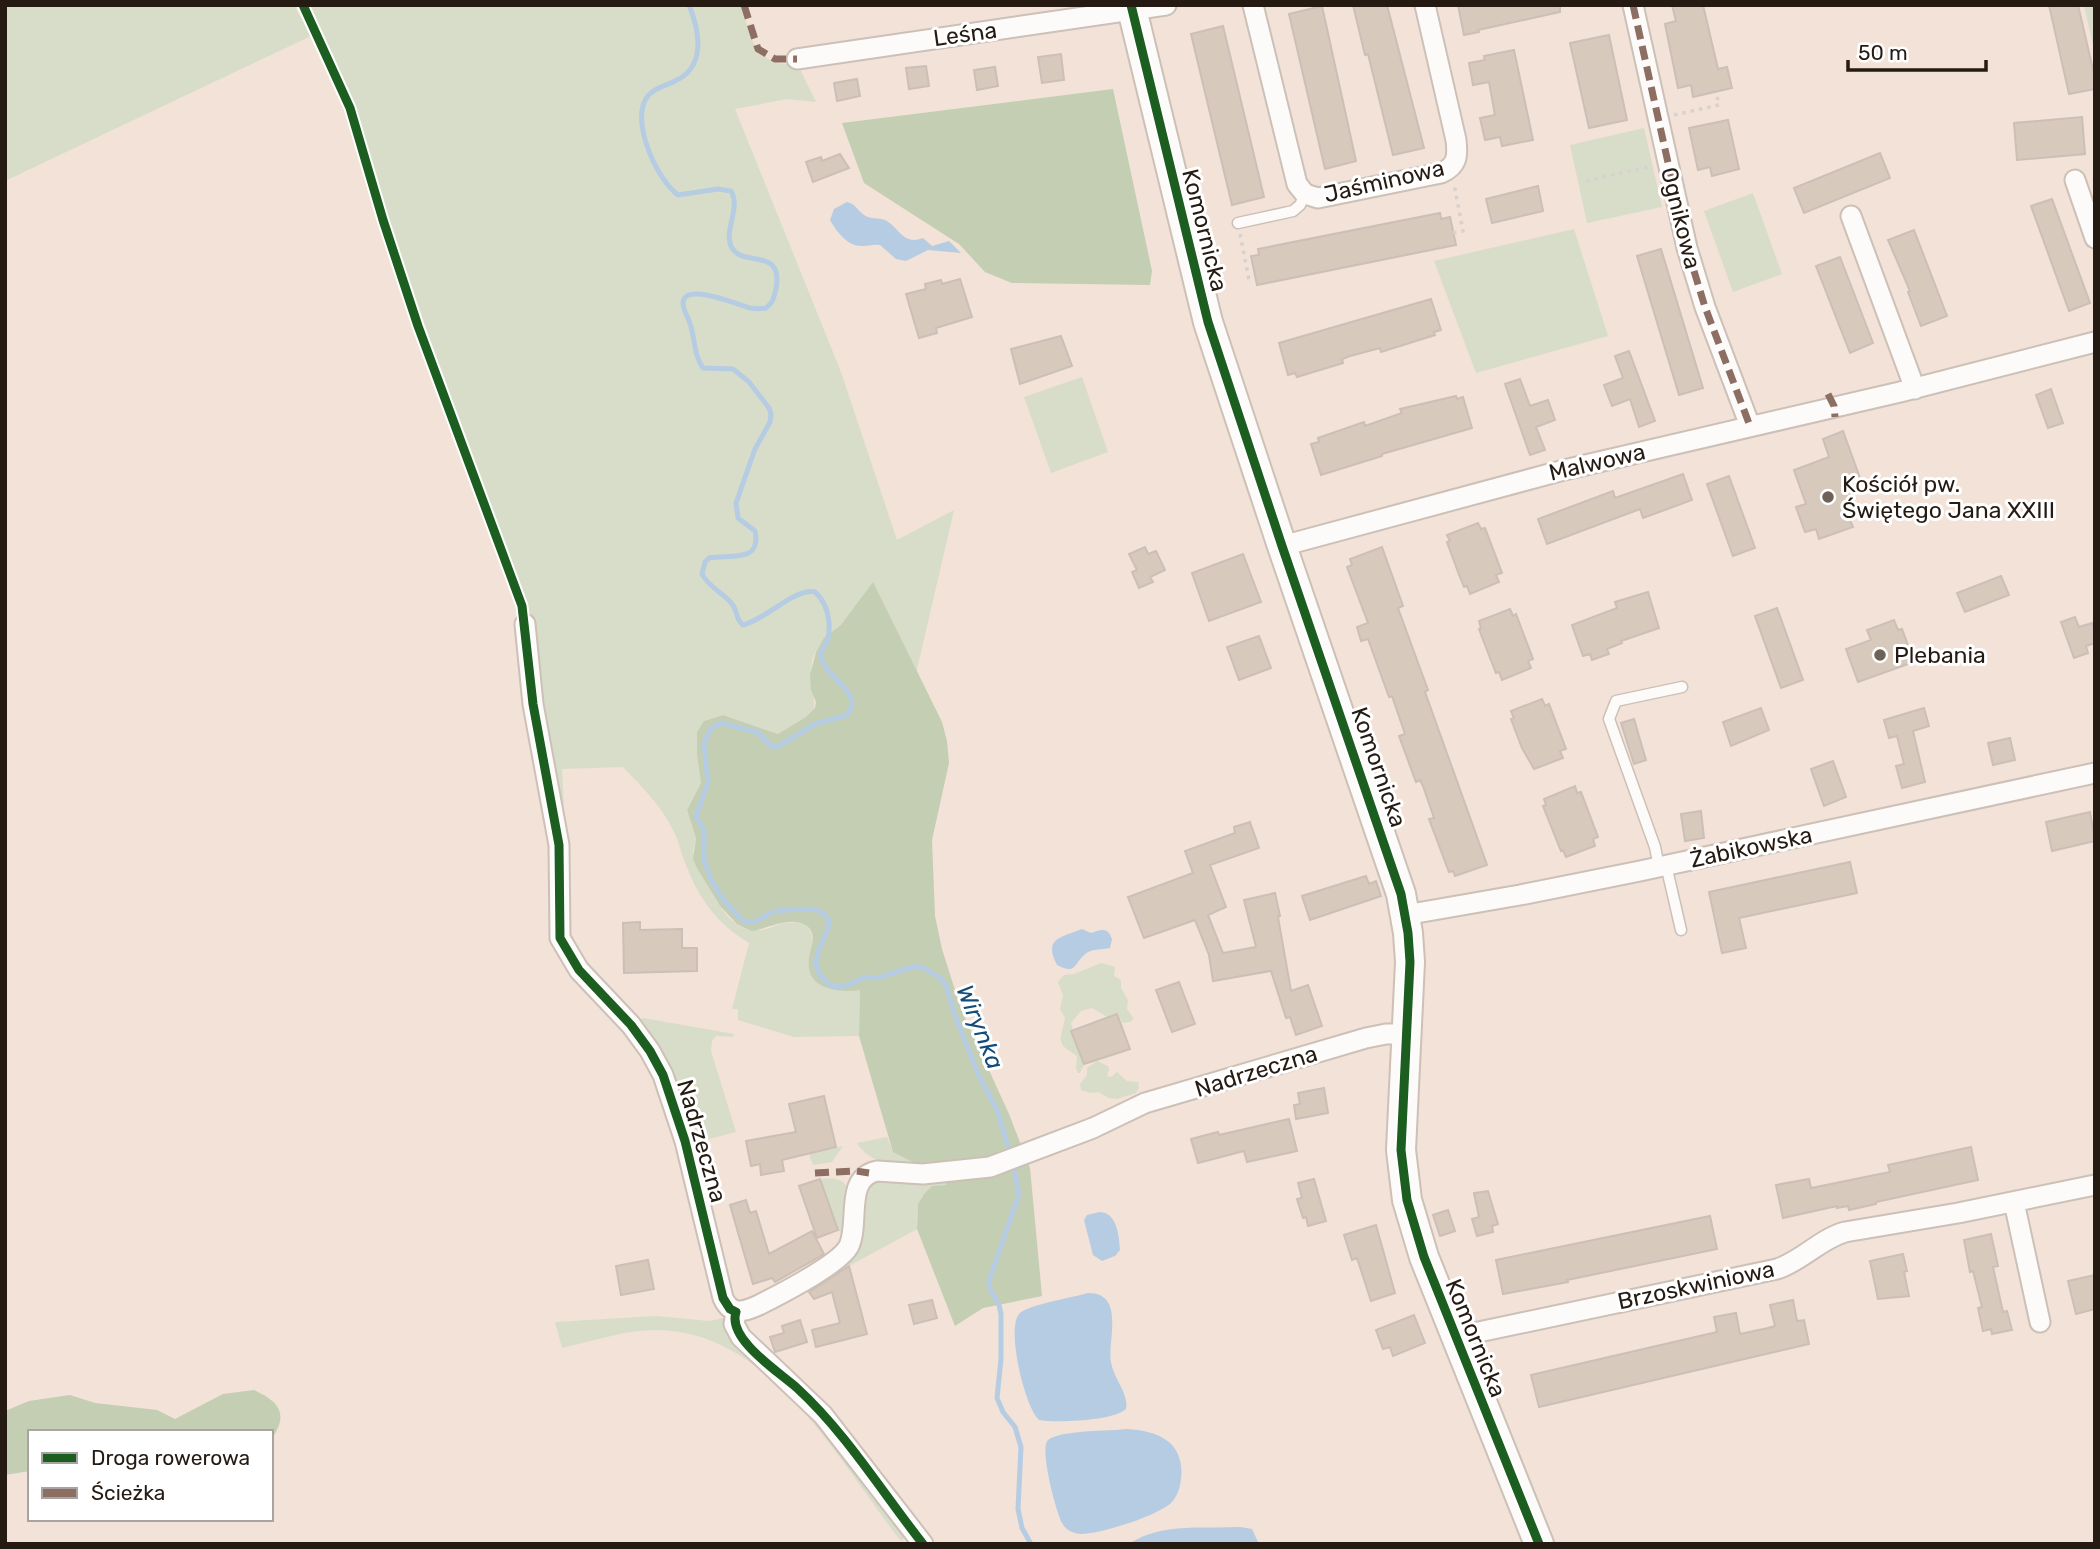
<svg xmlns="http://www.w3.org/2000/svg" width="2100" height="1549" font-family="Rubik,sans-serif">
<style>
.green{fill:#d8ddc9}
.forest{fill:#c3ceb3}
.water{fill:#b6cce2}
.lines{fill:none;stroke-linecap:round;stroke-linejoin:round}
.stream{stroke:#b6cce2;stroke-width:5}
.building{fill:#d8c9bd;stroke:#ccbfb7;stroke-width:2}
.lane-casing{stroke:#ccc0b7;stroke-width:13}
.street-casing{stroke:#ccc0b7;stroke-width:23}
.secondary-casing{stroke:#ccc0b7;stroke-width:32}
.path{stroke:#d7d2ce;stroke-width:3.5;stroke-dasharray:3.5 5;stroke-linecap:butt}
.lane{stroke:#fdfbf9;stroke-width:10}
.street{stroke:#fdfbf9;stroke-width:19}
.secondary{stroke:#fdfbf9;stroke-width:28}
.quiet{stroke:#8d6e63;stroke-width:7;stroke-dasharray:14 7;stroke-linecap:butt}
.cycleway-casing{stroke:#fff;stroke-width:13}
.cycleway{stroke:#1b5e20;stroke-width:9}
.poi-dot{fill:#6d6158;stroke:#fff;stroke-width:2.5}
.labels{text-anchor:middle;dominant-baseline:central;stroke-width:6;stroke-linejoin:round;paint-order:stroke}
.street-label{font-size:23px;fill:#251b13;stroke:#fff}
.poi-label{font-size:23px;fill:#251b13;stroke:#fff;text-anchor:start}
.water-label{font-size:24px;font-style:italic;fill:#124c7a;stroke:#fff}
</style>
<rect width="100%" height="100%" fill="#f2e2d7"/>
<path class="green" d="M5 5H294L311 36 5 181Z
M309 5H740L757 53 776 63 798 65 816 102 787 99 735 109 841 372 897 540 954 510 916 674 873 583C862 597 852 613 841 626 831 637 822 640 815 653 805 672 818 703 813 710 805 721 789 727 778 734L723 715 704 721 697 732V755L701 783 687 810 696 838 693 852C703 872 718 915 738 924 743 927 753 929 759 930 768 930 777 924 785 923 816 919 815 939 809 961L860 990 859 1036 794 1037 738 1020V1009H732L749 943C717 924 699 899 686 865 681 854 679 841 673 830 661 805 642 787 623 767L562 769 566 847 546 743 532 624 526 600 433 348 388 218 353 104Z
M2084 5H2095V55Z
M1644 128 1662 207 1587 223 1570 145Z
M1753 193 1782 274 1733 292 1704 211Z
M1574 229 1608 336 1476 373 1434 261Z
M1082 377 1108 452 1051 473 1024 397Z
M1101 963 1115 967 1114 976 1121 980V988L1128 1000 1127 1009 1134 1019 1130 1022 1122 1023 1118 1013 1107 1017 1092 1008 1081 1011 1071 1023 1073 1030 1071 1032 1084 1065 1080 1073H1078L1076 1068 1077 1056C1055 1042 1060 1042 1065 1018L1060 1009 1063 995 1058 982 1064 975 1074 974Z
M643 1018 734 1034 733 1037 716 1036 712 1041 711 1051 736 1132 690 1144 637 1022Z
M1097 1061 1108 1066 1109 1070 1107 1076 1111 1077 1117 1072 1127 1081 1138 1082 1139 1088 1136 1093 1117 1099 1109 1098 1098 1092 1090 1093 1081 1090 1080 1084 1087 1075V1068Z
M887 1137 893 1152 947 1165C918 1165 874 1172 857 1143Z
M843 1146 832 1162 813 1165 809 1154Z
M820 1179C832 1178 844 1177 848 1190V1226L837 1249 842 1233 838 1230Z
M946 1179V1185C919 1187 916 1205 917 1229L849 1266 825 1275 862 1203 867 1180Z
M656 1316 709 1321 723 1318 728 1328 814 1416 901 1529 904 1539 901 1541C838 1462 773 1331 656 1330 625 1330 593 1341 562 1348L555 1322Z"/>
<path class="forest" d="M1113 89 1152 271 1150 285 1012 283 985 272 959 244 864 183 842 123Z
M873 582 942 722 947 741 949 763 932 840 935 916 942 949 961 1009 1009 1114 1030 1168 1042 1296 983 1308 955 1326 917 1229 918 1204 924 1194 932 1186 946 1185 947 1165 913 1162 893 1152 859 1036 860 990C839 993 805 990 809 959 810 948 819 933 805 925 789 916 767 929 752 931L737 924 720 906 697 868 693 859 696 838 687 810 701 783 697 755V732L704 721 723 715 778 734 806 717 815 708 816 702 811 690 810 675 816 652 824 638 841 625Z
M254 1390C280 1402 289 1414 271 1440V1432H30V1471L5 1475V1411L29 1401 70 1395 95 1403 157 1410 175 1419 223 1394Z"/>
<path class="water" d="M847 202C856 204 857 210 864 215 871 220 878 217 885 220 899 227 903 246 923 238L932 246 949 241 961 253 928 250 906 261 896 259 880 245C873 244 869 246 862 246 847 246 837 232 830 220L834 209Z
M1082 929 1091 933C1101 929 1108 927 1112 939L1110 948C1102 950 1091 948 1084 955 1074 964 1076 975 1057 965 1042 937 1064 937 1082 929Z
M1100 1212C1117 1213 1119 1235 1120 1250L1115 1256 1102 1261 1093 1255 1084 1220 1087 1215Z
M1088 1293C1126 1293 1107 1341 1111 1362 1114 1380 1129 1393 1126 1409 1113 1421 1057 1423 1039 1420 1025 1408 1005 1326 1020 1313 1029 1305 1074 1297 1088 1293Z
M1127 1429C1160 1431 1185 1443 1181 1479 1180 1488 1177 1497 1171 1503 1155 1517 1100 1534 1080 1534 1072 1533 1066 1530 1062 1523 1056 1512 1039 1448 1048 1440 1060 1430 1110 1431 1127 1429Z
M1240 1527 1252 1529 1259 1544H1129C1161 1522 1203 1529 1240 1527Z"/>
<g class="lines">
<path class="stream" d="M689 5C700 32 706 67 675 81 666 86 653 88 647 97 630 121 657 180 678 195L718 189 731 191C741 208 724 229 731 246 741 269 784 245 776 289 774 297 773 303 766 308 761 309 756 309 750 308 736 304 666 274 687 316 696 333 692 353 703 368L733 369 749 382 769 408 771 414 770 422 755 449 736 503 738 518 755 531C762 564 729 554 709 558L705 562 702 574C709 588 723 592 732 604 738 611 735 619 743 625 765 620 796 587 815 592 831 606 834 636 821 652 818 676 867 690 847 715L815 724 777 747 771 746 757 732 721 723 710 729 704 744 708 782 696 816 704 830V860L711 879 721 897 743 921C757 925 761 917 773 912 777 910 812 908 817 910 819 911 824 914 826 916 840 932 791 964 835 987L845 986 866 977 878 978 915 966 924 968 940 978 946 985 954 1013 978 1074 998 1112 1010 1154
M1013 1163 1019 1194 989 1281 990 1289 999 1305 1001 1314V1359L997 1398 1003 1412 1015 1427 1021 1447 1018 1509 1022 1528 1031 1544"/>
</g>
<path class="building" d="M1353 5H1387L1424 148 1393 155 1368 54 1365 55Z
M1458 5H1560V12L1478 30 1479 32 1464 35Z
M1672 5H1703L1718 69 1727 67 1732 88 1693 97 1691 85 1678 88 1665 24 1676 21Z
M2049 5H2078L2095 78V89L2069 94Z
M1322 6 1356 161 1325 169 1289 14Z
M1223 26 1264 197 1232 205 1191 34Z
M1609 35 1627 120 1589 128 1570 43Z
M1514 50 1533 140 1502 146 1500 137 1485 140 1480 118 1495 115 1489 82 1473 85 1469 63 1485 60 1484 56Z
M1061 54 1064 80 1042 83 1038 57Z
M926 66 929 86 909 89 906 68Z
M995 67 998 86 977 90 974 70Z
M857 79 860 96 837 101 834 83Z
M2082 117 2085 154 2017 160 2014 123Z
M1728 120 1739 169 1712 176 1710 167 1698 170 1689 128Z
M1880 153 1890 178 1804 213 1794 188Z
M840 154 849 168 813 182 806 162 821 157 822 161Z
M1538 186 1543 211 1492 223 1486 199Z
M2052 199 2090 303 2069 311 2031 206Z
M1440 213 1441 219 1450 217 1456 245 1257 285 1251 256 1259 255 1258 249Z
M1914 230 1947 316 1921 326 1908 292 1910 291 1888 240Z
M1661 249 1703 388 1679 395 1637 256Z
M1840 257 1873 343 1850 353 1816 266Z
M960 279 972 317 936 328 937 333 919 338 906 294 926 289 925 284 941 280 942 284Z
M1431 299 1441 330 1434 332 1435 335 1381 352 1380 348 1350 356 1342 359 1343 363 1297 377 1295 373 1288 375 1279 343Z
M1061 336 1072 366 1020 384 1011 349Z
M1629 351 1655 421 1639 427 1630 399 1612 406 1604 385 1623 378 1615 356Z
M1520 379 1530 406 1548 400 1555 420 1536 427 1545 450 1530 455 1505 384Z
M2051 389 2063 423 2048 428 2036 395Z
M1456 396 1457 399 1463 397 1472 428 1382 454V456L1321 475 1311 444 1319 442 1318 438 1364 422 1365 426 1402 413 1400 409Z
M1843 431 1860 478 1848 483 1859 514 1849 518 1853 527 1819 539 1816 529 1805 532 1796 507 1806 504 1794 470 1829 457 1823 439Z
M1683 474 1692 500 1643 518 1640 509 1547 544 1538 519 1613 491 1615 498Z
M1729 476 1755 548 1733 556 1707 484Z
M1478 523 1481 529 1485 528 1502 573 1496 575 1499 582 1470 594 1467 586 1464 587 1458 572 1447 542 1450 541 1447 535Z
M1145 547 1148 554 1156 551 1165 570 1150 577 1153 582 1139 588 1132 572 1137 570 1129 554Z
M1382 547 1403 606 1398 608 1428 690 1425 692 1487 865 1455 876 1453 871 1449 872 1429 819 1434 818 1423 786 1420 780 1416 782 1399 736 1405 734 1392 696 1389 697 1368 639 1361 641 1357 627 1368 623 1347 567 1352 565 1350 559Z
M1243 554 1261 602 1209 621 1192 573Z
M2001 576 2009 595 1965 612 1957 593Z
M1648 592 1659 628 1621 641 1622 643 1607 649 1609 654 1592 660 1590 654 1583 656 1572 625 1617 608 1615 602Z
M1777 608 1803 680 1781 688 1755 616Z
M1510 609 1513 616 1516 614 1533 659 1528 661 1531 668 1502 680 1499 672 1496 673 1490 658 1479 629 1481 628 1479 621Z
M2075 617 2079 627 2092 623 2095 631V643L2086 646 2088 653 2074 658 2061 622Z
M1894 620 1898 630 1902 629 1914 662 1858 682 1846 649 1871 640 1867 630Z
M1259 636 1271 668 1239 680 1227 647Z
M1542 699 1545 706 1549 704 1566 749 1560 751 1563 758 1534 769 1522 748 1511 719 1514 718 1511 711Z
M1761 708 1769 730 1731 746 1723 722Z
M1924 708 1929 726 1913 731 1925 782 1902 788 1896 766 1904 764 1897 736 1889 738 1884 720Z
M1634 719 1646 760 1634 764 1621 723Z
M2010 738 2015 760 1993 765 1988 743Z
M1833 761 1846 797 1824 806 1811 769Z
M1575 786 1577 793 1581 792 1598 837 1593 839 1595 846 1566 857 1563 850 1561 851 1543 806 1546 805 1544 799Z
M1701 811 1704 838 1685 841 1681 814Z
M2090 812 2095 841 2052 851 2046 822Z
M1250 822 1259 848 1210 865 1226 907 1208 915 1223 953 1256 947 1244 900 1275 893 1280 916 1278 917 1291 991 1308 985 1322 1026 1296 1035 1290 1017 1286 1018 1271 971 1213 981 1209 955 1195 920 1144 938 1128 897 1193 873 1185 851 1235 833 1234 827Z
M1850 862 1857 893 1739 918 1746 948 1722 953 1709 892Z
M1366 876 1369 884 1376 881 1381 896 1310 920 1302 896Z
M640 922V930L682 929V948H697V971L624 973 623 923Z
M1179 982 1195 1024 1172 1032 1156 990Z
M1117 1014 1130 1049 1084 1064 1071 1031Z
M1324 1088 1328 1113 1296 1119 1294 1105 1300 1104 1298 1093Z
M824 1096 836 1147 782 1160 784 1171 761 1175 760 1164 751 1166 746 1141 796 1132 789 1104Z
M1289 1119 1297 1151 1247 1162 1244 1151 1198 1163 1191 1139 1218 1132 1219 1135Z
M1971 1147 1978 1180 1876 1202V1204L1849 1210 1848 1206 1837 1208V1206L1783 1218 1776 1185 1809 1179 1811 1188 1890 1172 1888 1165Z
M820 1179 838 1230 817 1238 799 1186Z
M1314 1179 1326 1221 1308 1226 1306 1217 1303 1218 1297 1199 1302 1198 1298 1183Z
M1488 1191 1498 1224 1492 1226 1493 1232 1477 1236 1472 1219 1479 1217 1474 1193Z
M746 1200 750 1213 756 1211 769 1254 812 1231 824 1254 775 1282 772 1278 753 1284 730 1205Z
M1448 1210 1455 1231 1440 1236 1433 1215Z
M1710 1216 1717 1249 1567 1280 1568 1282 1503 1294 1496 1260Z
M1376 1225 1395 1293 1371 1301 1357 1258 1352 1260 1344 1235Z
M1991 1234 1998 1266 1993 1267 2003 1312 2007 1311 2012 1330 1992 1334 1991 1329 1983 1331 1978 1308 1982 1307 1973 1271 1970 1272 1964 1240Z
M1903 1254 1907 1271 1904 1272 1909 1296 1878 1299 1870 1261Z
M648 1260 654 1289 621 1295 616 1266Z
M849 1266 867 1334 816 1347 812 1330 840 1323 832 1292 814 1299 809 1292Z
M2095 1275V1309L2076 1314 2068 1281Z
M932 1300 937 1318 914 1324 909 1305Z
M1793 1300 1797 1321 1804 1320 1809 1344 1539 1407 1531 1375 1717 1332 1714 1317 1736 1313 1740 1334 1768 1328 1775 1326 1770 1305Z
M1414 1315 1425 1343 1393 1356 1390 1347 1383 1349 1376 1330Z
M800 1320 807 1342 775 1352 770 1337 784 1333 782 1326Z"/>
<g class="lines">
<g class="lane-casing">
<path id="lane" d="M1238 223 1293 211 1300 205 1305 194
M1666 865 1681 930
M1659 867 1655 847 1609 719 1616 701 1682 687"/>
</g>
<g class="street-casing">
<path id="street" d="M1253 5 1297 184 1305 194 1318 198 1441 173C1457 166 1458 157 1456 140L1425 5
M1633 5 1687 248 1705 307 1750 426
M797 59 1166 5
M2075 180 2095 238
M1851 216 1915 389
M1282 546 1564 470 1900 392 2095 342
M525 624 533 704 559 845 560 938 579 970 631 1025 650 1051 663 1075 685 1141 723 1298C731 1316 744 1312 759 1305 779 1295 840 1264 849 1246 860 1222 844 1178 877 1171L923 1174 990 1167 1093 1128 1145 1103 1366 1038 1386 1034H1406
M1405 915 1520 895 1640 871 2095 773
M2014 1202 2040 1322
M736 1312 734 1324 741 1337 823 1415 923 1544
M1455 1337 1777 1269C1802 1261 1820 1239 1845 1232L1958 1213 2095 1185"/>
</g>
<g class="secondary-casing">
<path id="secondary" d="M1131 5 1208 322 1282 546 1401 894 1408 933 1410 962 1401 1150 1407 1200 1424 1257 1539 1544"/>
</g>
<path class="path" d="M1674 115 1719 105 1716 92
M1586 181 1652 166
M1453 233 1463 231 1454 184
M1240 234 1249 280"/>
<use href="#lane" class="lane"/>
<use href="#street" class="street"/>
<use href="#secondary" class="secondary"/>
<path class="quiet" d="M744 5 758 49 775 59H797
M1633 5 1687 248 1705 307 1750 426
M1828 394 1834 406 1835 417
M815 1173 856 1171 869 1173"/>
<g class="cycleway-casing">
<path id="cycleway" d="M303 5 350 108 383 220 418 326 522 606 533 704 559 845 560 938 579 970 631 1025 650 1051 663 1075 685 1141 723 1298 730 1309 736 1312C727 1339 779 1372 797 1388 846 1433 882 1492 923 1544
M1131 5 1208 322 1282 546 1401 894 1408 933 1410 962 1401 1150 1407 1200 1424 1257 1539 1544"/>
</g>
<use href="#cycleway" class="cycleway"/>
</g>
<g class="poi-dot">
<circle cx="1828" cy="497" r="7"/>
<circle cx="1880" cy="655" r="7"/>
</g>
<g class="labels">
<g class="street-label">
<text transform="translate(965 34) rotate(-8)">Leśna</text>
<text transform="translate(1384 181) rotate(-13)">Jaśminowa</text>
<text transform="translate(1681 218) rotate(76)">Ognikowa</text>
<text transform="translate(1205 230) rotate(76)">Komornicka</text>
<text transform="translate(1597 462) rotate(-13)">Malwowa</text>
<text transform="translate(1379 767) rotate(71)">Komornicka</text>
<text transform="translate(1751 847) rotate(-12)">Żabikowska</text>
<text transform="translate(1256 1071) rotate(-17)">Nadrzeczna</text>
<text transform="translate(702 1141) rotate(74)">Nadrzeczna</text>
<text transform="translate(1696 1285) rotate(-12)">Brzoskwiniowa</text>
<text transform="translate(1476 1338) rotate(68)">Komornicka</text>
</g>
<g class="poi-label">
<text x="1842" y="484">Kościół pw.<tspan x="1842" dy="26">Świętego Jana XXIII</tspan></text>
<text x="1894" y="655">Plebania</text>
</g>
<g class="water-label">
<text transform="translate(980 1027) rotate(68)">Wirynka</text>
</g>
</g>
<rect width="2100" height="1549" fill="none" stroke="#251b13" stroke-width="14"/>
<rect x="28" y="1430" width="245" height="91" fill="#ffffff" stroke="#a8a4a1" stroke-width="2"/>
<rect x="42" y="1453" width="35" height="10" fill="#1b5e20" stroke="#a8a4a1" stroke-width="2"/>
<text x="91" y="1465" font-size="21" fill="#251b13">Droga rowerowa</text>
<rect x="42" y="1488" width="35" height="10" fill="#8d6e63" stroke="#a8a4a1" stroke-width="2"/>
<text x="91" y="1500" font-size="21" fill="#251b13">Ścieżka</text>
<path d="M1848 60v10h138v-10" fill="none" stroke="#251b13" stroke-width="3.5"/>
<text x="1858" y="60" font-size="21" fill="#251b13" stroke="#ffffff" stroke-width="5" paint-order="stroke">50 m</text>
</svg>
